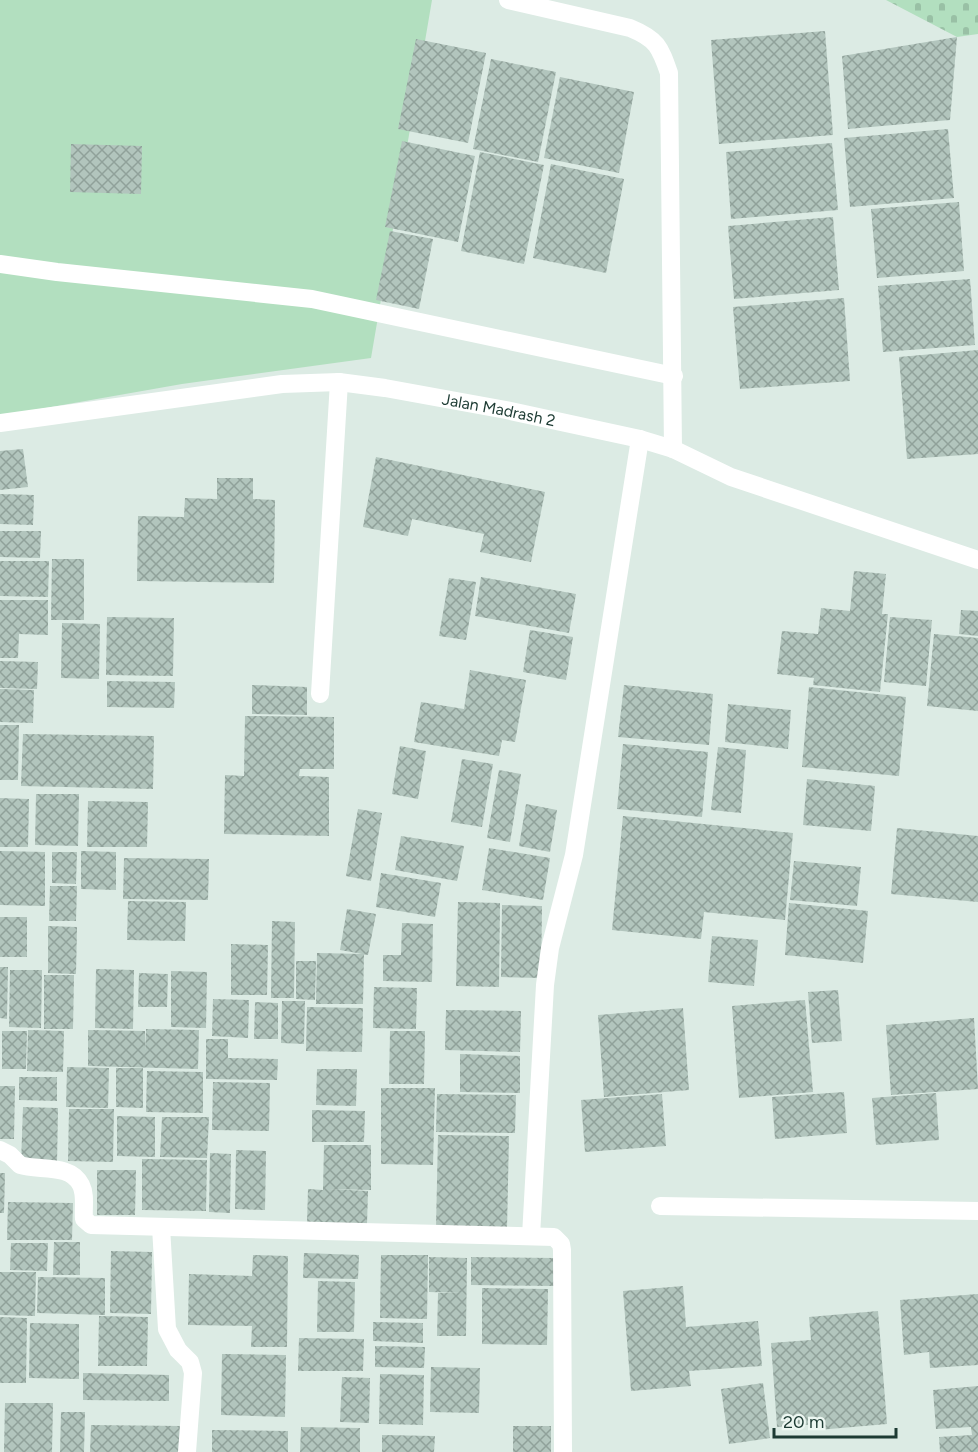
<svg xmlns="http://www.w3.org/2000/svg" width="978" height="1452" font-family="Figtree,sans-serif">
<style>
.green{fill:#b2dfbf}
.cemetery{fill:url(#cemetery-stones)}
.building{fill:url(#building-cross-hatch)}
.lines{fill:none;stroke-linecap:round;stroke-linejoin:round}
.lane{stroke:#fff;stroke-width:18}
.street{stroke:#fff;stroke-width:18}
.labels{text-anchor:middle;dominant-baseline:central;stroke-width:6;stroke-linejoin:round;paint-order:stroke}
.street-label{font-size:16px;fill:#1d3b33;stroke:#edf7f2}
</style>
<defs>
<pattern id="cemetery-stones" width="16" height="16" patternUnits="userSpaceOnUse" patternTransform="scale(1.5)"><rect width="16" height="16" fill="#b2dfbf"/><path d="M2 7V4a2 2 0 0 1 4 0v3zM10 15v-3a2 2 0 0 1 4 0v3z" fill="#99c0a5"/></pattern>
<pattern id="building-cross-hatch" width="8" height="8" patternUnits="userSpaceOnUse" patternTransform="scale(1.5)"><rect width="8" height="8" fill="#b2c5bd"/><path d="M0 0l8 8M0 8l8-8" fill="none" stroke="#90a19a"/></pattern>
</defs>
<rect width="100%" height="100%" fill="#dcebe4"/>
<path class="green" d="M0 0H432L371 358 182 384 0 416Z"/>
<path class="cemetery" d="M886 0H978V34L957 37Z"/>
<path class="building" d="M825 31 833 135 719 144 711 40Z
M957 37 950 120 848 129 842 56Z
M416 39 486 53 468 143 398 129Z
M491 59 556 72 538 162 473 149Z
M560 77 634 92 619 173 544 158Z
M948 129 954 198 850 207 844 138Z
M402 141 475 156 458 242 385 227Z
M832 143 838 210 731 219 726 152Z
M71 144 142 146 141 194 70 192Z
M480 152 544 165 524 264 461 251Z
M551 164 624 179 606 273 533 258Z
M959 202 964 271 877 278 871 209Z
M833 217 839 290 734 299 728 226Z
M390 231 433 239 419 309 376 300Z
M970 279 975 345 883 352 878 286Z
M844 298 850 381 740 389 733 307Z
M978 350V454L907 459 899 357Z
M23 449 28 487 0 490V451Z
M376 457 545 492 531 562 480 552 484 534 412 519 408 536 363 527Z
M217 478H253V499L275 500 274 583 137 581 138 516 184 517 185 498 217 499Z
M0 494 34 495 33 525 0 524Z
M0 531H41L40 558 0 557Z
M52 559H84V620H51Z
M0 561H49L48 597 0 596Z
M854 571 886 574 882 614H888L880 692 813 685 814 678 777 674 782 631 818 634 821 608 850 611Z
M481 577 576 594 569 633 475 616Z
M449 578 476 582 466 640 439 636Z
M0 600H48V635L19 634 18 658H0Z
M961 610 978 611V636L959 634Z
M107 617 174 618 173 676 106 675Z
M890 617 932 620 926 686 884 682Z
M62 623 100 624 99 679 61 678Z
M530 630 573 637 566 680 523 672Z
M934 634 978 638V711L927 706Z
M0 661 38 662 37 689 0 688Z
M470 670 526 680 515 742 502 740 499 756 414 742 421 702 464 709Z
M107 681 175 682 174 708 107 707Z
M252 685 307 687V715L252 714Z
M624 685 713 694 709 745 618 737Z
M809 687 906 697 899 776 802 767Z
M0 689 34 690 33 723 0 722Z
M728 704 791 710 788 749 725 742Z
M245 716 334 717V769H300L299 776 329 777V836L224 834 225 775 244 776Z
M0 725H19L18 780H0Z
M23 734 154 736 153 789 21 786Z
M623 744 708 752 702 817 617 809Z
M400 746 426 751 418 799 392 794Z
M718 747 746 750 741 813 711 810Z
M462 759 493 764 482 827 451 822Z
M499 770 521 774 510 842 487 838Z
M807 779 875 786 871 831 803 825Z
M36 794H79L78 846 35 845Z
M0 798 29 799 28 847H0Z
M88 801 148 802 147 847H87Z
M526 804 557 810 550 852 519 846Z
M358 809 382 813 371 881 346 876Z
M623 816 793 833 785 920 704 912 701 939 612 930Z
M897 828 978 836V902L891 894Z
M401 836 464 846 457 881 395 870Z
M489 848 550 858 543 900 482 890Z
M0 851 45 852V906L0 905Z
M81 851 116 852V890L81 889Z
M52 852H77L76 884 52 883Z
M124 858 209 859 208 900 123 899Z
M794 861 861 867 857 906 790 900Z
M381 873 441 883 435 917 376 907Z
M50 886H77L76 921H49Z
M128 901 186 902 185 941 127 940Z
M458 902 500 903 499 987 456 986Z
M789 903 868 911 863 963 785 955Z
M502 905 542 906 541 978 501 977Z
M347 909 376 914 368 955 340 950Z
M0 917H27V957H0Z
M272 921 295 922 294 998H271Z
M402 923 433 924 432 982 383 981V955H401Z
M48 926 77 927 76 974 48 973Z
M712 936 758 940 754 986 708 982Z
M231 944 268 945 267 995H231Z
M317 953 364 954 363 1004H316Z
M296 961H316L315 1000 296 999Z
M0 967H8L7 1019 0 1018Z
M96 969 134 970 133 1029 95 1028Z
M10 970H42L41 1028 9 1027Z
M171 971 207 972 206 1028 171 1027Z
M139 973 168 974 167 1007H138Z
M44 975H74L73 1029H44Z
M374 987 417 988 416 1029 373 1028Z
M838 990 842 1041 812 1043 808 992Z
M213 999 249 1000 248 1038 212 1036Z
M805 1000 813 1092 739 1098 732 1006Z
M282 1001H305L304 1044 281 1043Z
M255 1002 278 1003V1039H254Z
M307 1007 363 1008 362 1052 306 1051Z
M683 1008 689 1090 604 1097 598 1015Z
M446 1010 521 1011 520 1052 445 1050Z
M974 1018 978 1089 891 1095 886 1025Z
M146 1029 199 1030 198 1069 88 1066V1030L145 1031 146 1051Z
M28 1030 64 1031 63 1072 27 1071Z
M2 1031H27L26 1069H2Z
M390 1031H425L424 1084H389Z
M206 1039H228V1058L278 1059 277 1080 206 1079Z
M460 1054 520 1056V1093L460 1092Z
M67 1067 109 1068 108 1108 66 1107Z
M116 1068H143V1108L116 1107Z
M317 1069H357L356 1106 316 1105Z
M147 1071 203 1072V1113L146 1112Z
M19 1077H57V1101L19 1100Z
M213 1082 270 1083 269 1131 212 1130Z
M0 1086H15L14 1139H0Z
M381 1088H435L433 1165 381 1164Z
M844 1092 847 1133 775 1139 772 1097Z
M936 1093 939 1140 876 1145 872 1098Z
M437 1094 516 1095 515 1133 436 1132Z
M662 1094 666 1146 585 1152 581 1100Z
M23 1107 58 1108 57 1164H21Z
M69 1109H114L113 1162 68 1161Z
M312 1110 365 1111 364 1142H312Z
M117 1116 155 1117V1157L117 1156Z
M162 1117H209L207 1158 160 1157Z
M438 1135 509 1136 507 1229 436 1228Z
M324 1145H371V1190L329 1189 368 1191 367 1224 307 1223 308 1189 323 1190Z
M236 1150 266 1151 265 1210 235 1209Z
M210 1153 231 1154 230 1213 209 1212Z
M142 1159 207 1160 206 1211 142 1210Z
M97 1170H136L135 1215H97Z
M0 1173H5L4 1213H0Z
M8 1202 73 1203 72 1240H7Z
M54 1242H80V1275H53Z
M11 1243H48L47 1271 10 1270Z
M111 1251 152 1252 151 1314 110 1313Z
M304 1253 359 1255 358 1279 303 1278Z
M253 1255 288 1256 287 1347H251L252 1326 188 1325 189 1274 252 1276Z
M381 1255H428L427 1319 380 1318Z
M429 1257 467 1258 466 1336H437L438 1293H462L429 1292Z
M471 1257 555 1258 554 1286 471 1285Z
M0 1272H36L35 1316 0 1315Z
M38 1277 105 1278V1315L37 1313Z
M318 1281 355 1282 354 1332H317Z
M683 1286 686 1327 758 1321 762 1366 689 1371 691 1386 631 1391 623 1291Z
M482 1288 548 1289 547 1345 482 1344Z
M978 1294V1365L930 1368 929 1352 904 1355 900 1300Z
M878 1311 887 1424 818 1430 817 1424 777 1427 771 1343 811 1340 809 1317Z
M99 1316 148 1317 147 1366H98Z
M0 1317 27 1318 26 1383H0Z
M373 1322 423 1323V1343L373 1341Z
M30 1323 79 1324V1379L29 1378Z
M299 1338 364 1339 363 1371H298Z
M375 1346 425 1347 424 1368 375 1367Z
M222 1354 286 1355 285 1417 221 1415Z
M431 1367 480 1368 479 1413 430 1412Z
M83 1373 169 1375V1401L83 1400Z
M380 1374 424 1375 423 1425 379 1424Z
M342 1377 370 1378 369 1423 340 1422Z
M763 1383 770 1438 729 1444 721 1389Z
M978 1386V1452H940L939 1437 972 1435 971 1427 936 1429 933 1390Z
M5 1403H53L52 1452H4Z
M61 1412H85L84 1452H60Z
M91 1425 181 1426 180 1452H90Z
M513 1426H551V1452H513Z
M301 1427 360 1428V1452H300Z
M212 1430 288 1431V1452H212Z
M382 1435 435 1436 434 1452H382Z"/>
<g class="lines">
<path class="lane" d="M0 264 57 272 312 299 674 376
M320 694 339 382"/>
<g class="street">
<path d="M508 0 630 28C657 39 660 47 669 73L673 449"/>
<path id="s1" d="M0 423 282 384 339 382 385 388 506 410 640 439 673 449 731 477 978 560"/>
<path d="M0 1150 10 1155 20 1165C39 1171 70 1163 81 1185 86 1195 83 1208 84 1219L91 1225 554 1237 561 1244 562 1250 563 1452"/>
<path d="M660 1206 978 1211"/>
<path d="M161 1227 167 1329 178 1350 190 1362 193 1373 187 1452"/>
<path d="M531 1236 545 985 550 948 574 855 640 439"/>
</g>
</g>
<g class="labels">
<g class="street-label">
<text stroke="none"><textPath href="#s1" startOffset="504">Jalan Madrash 2</textPath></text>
</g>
</g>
<path d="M774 1428v9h122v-9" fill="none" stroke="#1d3b33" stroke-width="3"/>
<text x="783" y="1428" font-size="18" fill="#1d3b33" stroke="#edf7f2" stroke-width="4.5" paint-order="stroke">20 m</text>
</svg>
